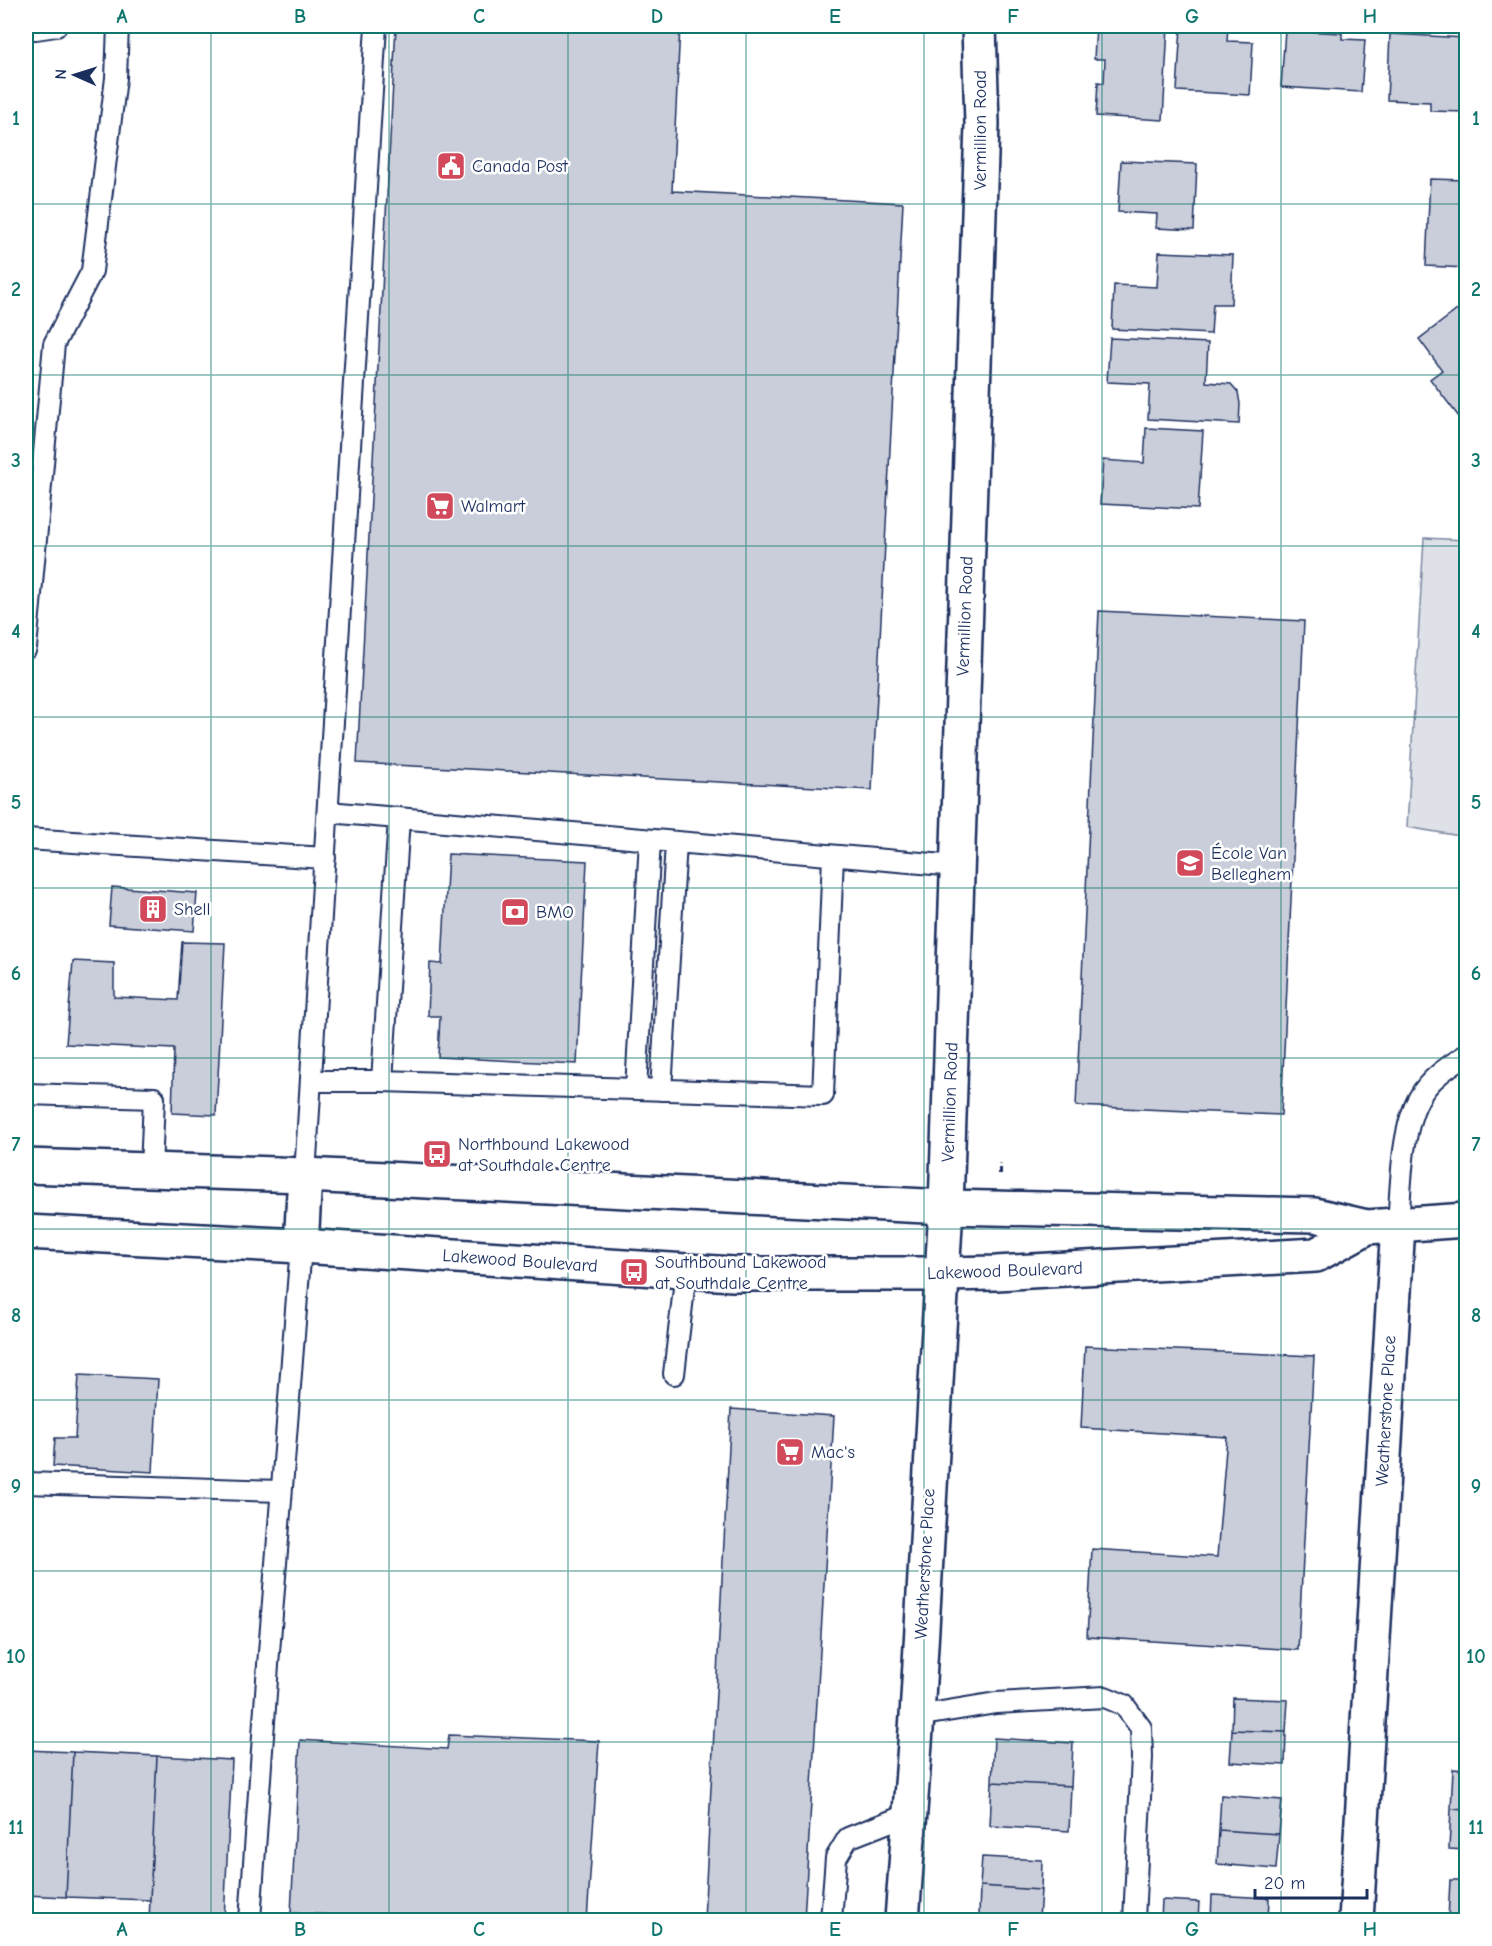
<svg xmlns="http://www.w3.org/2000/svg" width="1492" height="1946" font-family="'Comic Neue',sans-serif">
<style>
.green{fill:#dee1e7;stroke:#7c88a2;stroke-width:1.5}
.building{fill:#caceda;stroke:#1b2f5e;stroke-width:1.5}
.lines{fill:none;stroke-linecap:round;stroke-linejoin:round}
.service-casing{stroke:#1b2f5e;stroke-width:24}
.minor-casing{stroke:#1b2f5e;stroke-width:38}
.tertiary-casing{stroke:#1b2f5e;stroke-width:38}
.path{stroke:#1b2f5e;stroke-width:4;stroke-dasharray:6 4.5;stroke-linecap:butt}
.service{stroke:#fff;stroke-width:20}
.minor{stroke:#fff;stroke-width:33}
.tertiary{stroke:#fff;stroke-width:33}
.grid{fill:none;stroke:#0f766e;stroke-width:1.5;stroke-opacity:0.55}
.labels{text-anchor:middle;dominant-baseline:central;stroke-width:5;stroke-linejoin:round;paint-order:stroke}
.street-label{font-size:18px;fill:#1b2f5e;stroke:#fff}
.poi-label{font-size:18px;fill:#1b2f5e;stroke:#fff;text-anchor:start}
.neatline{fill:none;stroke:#0f766e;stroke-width:2}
.grid-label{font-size:20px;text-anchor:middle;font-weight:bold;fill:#0f766e}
</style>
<rect width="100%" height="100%" fill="#fff"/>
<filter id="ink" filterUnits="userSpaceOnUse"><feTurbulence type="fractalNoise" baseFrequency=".0167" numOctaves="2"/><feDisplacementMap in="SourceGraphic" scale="12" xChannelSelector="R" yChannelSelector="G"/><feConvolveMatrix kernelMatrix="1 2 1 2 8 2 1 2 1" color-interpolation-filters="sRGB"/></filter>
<g filter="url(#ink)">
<path class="green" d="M1424 538 1466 540V837L1407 827Z"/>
<path class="building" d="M396 26H680L672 191 903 203 872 790 357 763Z
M1096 26H1168L1163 120 1096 116 1098 82 1104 83 1105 59H1094Z
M1181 26H1228L1227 41 1253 42 1250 95 1177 91Z
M1285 30 1342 33V39L1365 40 1361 92 1281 87Z
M1390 34 1466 38V112L1430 111V102L1387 100Z
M1121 161 1197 164 1194 230 1156 228 1157 214 1118 212Z
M1430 179 1466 180V268L1426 266Z
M1159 252 1233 255 1231 304H1213L1211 334 1112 329 1114 285 1157 287Z
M1465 304 1466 412 1459 417 1430 379 1442 370 1419 339Z
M1110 338 1208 343 1206 382 1231 384 1238 392 1240 404 1239 424 1148 419 1150 384 1107 382Z
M1146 428 1203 431 1198 509 1100 504 1103 460 1144 463Z
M1099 611 1304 621 1281 1115 1076 1106Z
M448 854 587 861 577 1064 438 1057 440 1016H428L430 963 442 964Z
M112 887 197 893 194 931 109 925Z
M182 942 225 943 216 1115 172 1113 174 1049 66 1044 73 961 114 963V997L178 1000Z
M1085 1346 1314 1356 1298 1650 1087 1637 1092 1549 1217 1557 1227 1437 1081 1428Z
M79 1375 158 1379 153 1472 53 1466 55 1438H75Z
M731 1409 834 1416 804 1920H704Z
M1465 1664H1466V1703H1463Z
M1233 1698 1288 1700 1286 1732 1232 1730Z
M1463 1703H1466V1742H1461Z
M1232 1730 1286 1732 1285 1765 1230 1762Z
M449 1735 599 1741 587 1920H450L291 1913 300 1740 447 1749Z
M994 1738 1073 1743 1071 1786 992 1782Z
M26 1750 73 1752 66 1897 26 1895Z
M73 1752 157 1756 150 1900 66 1897Z
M157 1756 232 1760 224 1920H149Z
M1453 1769 1466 1770V1810L1451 1809Z
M992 1782 1071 1786 1069 1831 990 1826Z
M1221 1795 1282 1800 1279 1834 1219 1830Z
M1451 1809 1466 1810V1850L1449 1849Z
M1219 1830 1279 1834 1276 1869 1217 1864Z
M982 1857 1042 1860 1041 1890 980 1886Z
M1450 1880H1466V1920L1448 1919Z
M980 1886 1041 1890 1039 1919 979 1916Z
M1212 1895 1269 1898 1268 1920H1211Z
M1162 1900 1199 1902 1198 1920H1161Z"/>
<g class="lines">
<g class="service-casing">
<path id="service" d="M26 29H36L56 26
M26 648 54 344 92 271 116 78 118 26
M328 812 956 866
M26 839 325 858
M311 1081H382L399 818
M382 1081 823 1095 833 856
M636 1089 650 840
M661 1090 676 843
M26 1094 154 1098 151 1170
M305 1175 376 26
M1398 1225C1401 1188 1401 1130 1419 1098 1429 1079 1449 1066 1466 1055
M674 1374 686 1271
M26 1483 281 1491
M917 1716 996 1703 1105 1697 1124 1705 1141 1728 1142 1757 1134 1920
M250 1920 268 1665 301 1246
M831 1920 836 1858 848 1838 909 1814"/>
</g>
<g class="minor-casing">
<path id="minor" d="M301 1246 305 1175
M902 1920 917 1716 946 1207 982 124 979 26
M1356 1920 1398 1225"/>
</g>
<g class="tertiary-casing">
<path id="tertiary" d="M26 1166 305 1175 946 1207 1315 1215 1367 1227 1466 1220
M26 1232 301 1246 733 1274H942L996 1273 1316 1255 1367 1227"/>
</g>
<path class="path" d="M1000 1174V1163"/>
<use href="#service" class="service"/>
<use href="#minor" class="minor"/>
<use href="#tertiary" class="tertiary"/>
</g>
</g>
<path class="grid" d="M211 26V1920M389 26V1920M568 26V1920M746 26V1920M924 26V1920M1102 26V1920M1281 26V1920M26 204H1466M26 375H1466M26 546H1466M26 717H1466M26 888H1466M26 1058H1466M26 1229H1466M26 1400H1466M26 1571H1466M26 1742H1466"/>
<defs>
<g id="civic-square" transform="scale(1.5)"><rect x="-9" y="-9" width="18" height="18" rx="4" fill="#d1495b" stroke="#fff"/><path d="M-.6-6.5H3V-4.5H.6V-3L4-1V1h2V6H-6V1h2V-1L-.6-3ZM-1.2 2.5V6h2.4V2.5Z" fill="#fff"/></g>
<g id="supermarket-square" transform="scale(1.5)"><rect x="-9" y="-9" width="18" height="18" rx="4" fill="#d1495b" stroke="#fff"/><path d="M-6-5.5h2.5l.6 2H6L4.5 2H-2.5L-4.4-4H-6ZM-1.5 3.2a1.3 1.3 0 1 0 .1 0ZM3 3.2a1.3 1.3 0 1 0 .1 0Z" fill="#fff"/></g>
<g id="school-square" transform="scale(1.5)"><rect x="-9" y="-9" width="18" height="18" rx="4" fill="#d1495b" stroke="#fff"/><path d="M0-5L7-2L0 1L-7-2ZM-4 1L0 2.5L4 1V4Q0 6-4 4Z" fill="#fff"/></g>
<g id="building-square" transform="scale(1.5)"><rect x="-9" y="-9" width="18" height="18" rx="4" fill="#d1495b" stroke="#fff"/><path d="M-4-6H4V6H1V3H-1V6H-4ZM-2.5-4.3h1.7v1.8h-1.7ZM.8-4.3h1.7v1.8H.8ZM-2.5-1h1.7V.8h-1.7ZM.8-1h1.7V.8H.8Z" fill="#fff"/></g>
<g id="bank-square" transform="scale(1.5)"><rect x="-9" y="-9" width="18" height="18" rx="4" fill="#d1495b" stroke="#fff"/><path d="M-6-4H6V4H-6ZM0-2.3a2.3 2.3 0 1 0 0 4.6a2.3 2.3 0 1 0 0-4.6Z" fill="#fff"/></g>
<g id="bus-square" transform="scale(1.5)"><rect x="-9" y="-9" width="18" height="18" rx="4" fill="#d1495b" stroke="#fff"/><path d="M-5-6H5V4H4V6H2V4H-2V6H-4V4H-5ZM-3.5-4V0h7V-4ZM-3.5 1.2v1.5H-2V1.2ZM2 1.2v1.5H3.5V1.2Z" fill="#fff"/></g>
</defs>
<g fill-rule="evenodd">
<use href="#civic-square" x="451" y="166"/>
<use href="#supermarket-square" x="440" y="506"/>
<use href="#school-square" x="1190" y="863"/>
<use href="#building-square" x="153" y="909"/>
<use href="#bank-square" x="515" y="912"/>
<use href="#bus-square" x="437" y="1154"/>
<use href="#bus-square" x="634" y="1272"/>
<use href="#supermarket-square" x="790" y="1452"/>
</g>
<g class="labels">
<g class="street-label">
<text transform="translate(980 130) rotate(-90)">Vermillion Road</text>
<text transform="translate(965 616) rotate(-88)">Vermillion Road</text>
<text transform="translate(950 1102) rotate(-88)">Vermillion Road</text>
<text transform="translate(520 1261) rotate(4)">Lakewood Boulevard</text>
<text transform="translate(1005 1271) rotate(-2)">Lakewood Boulevard</text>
<text transform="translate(1386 1411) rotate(-87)">Weatherstone Place</text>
<text transform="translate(925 1564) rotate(-87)">Weatherstone Place</text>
</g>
<g class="poi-label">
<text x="472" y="166">Canada Post</text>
<text x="461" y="506">Walmart</text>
<text x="1211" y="853">École Van<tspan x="1211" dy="21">Belleghem</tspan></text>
<text x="174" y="909">Shell</text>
<text x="536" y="912">BMO</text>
<text x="458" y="1144">Northbound Lakewood<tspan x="458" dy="21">at Southdale Centre</tspan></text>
<text x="655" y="1262">Southbound Lakewood<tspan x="655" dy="21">at Southdale Centre</tspan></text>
<text x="811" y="1452">Mac's</text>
</g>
</g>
<rect width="1492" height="1946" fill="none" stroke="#fff" stroke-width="66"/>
<g transform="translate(75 75) rotate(273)" stroke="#ffffff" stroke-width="4.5" paint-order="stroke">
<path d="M0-4.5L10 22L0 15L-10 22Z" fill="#1b2f5e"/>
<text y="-9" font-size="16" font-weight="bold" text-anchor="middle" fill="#1b2f5e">N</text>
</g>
<path d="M1255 1889v9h112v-9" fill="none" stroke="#1b2f5e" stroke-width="3"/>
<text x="1264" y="1889" font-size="18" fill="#1b2f5e" stroke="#ffffff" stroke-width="4.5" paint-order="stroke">20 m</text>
<rect x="33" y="33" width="1426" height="1880" class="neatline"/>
<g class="grid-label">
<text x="122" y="23">A</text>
<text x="300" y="23">B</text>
<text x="479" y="23">C</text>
<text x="657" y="23">D</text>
<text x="835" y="23">E</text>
<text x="1013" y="23">F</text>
<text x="1192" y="23">G</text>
<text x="1370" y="23">H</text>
<text x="16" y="125">1</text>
<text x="1476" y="125">1</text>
<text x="16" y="296">2</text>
<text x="1476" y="296">2</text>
<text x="16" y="467">3</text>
<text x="1476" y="467">3</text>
<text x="16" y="638">4</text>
<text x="1476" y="638">4</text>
<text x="16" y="809">5</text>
<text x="1476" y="809">5</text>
<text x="16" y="980">6</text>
<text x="1476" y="980">6</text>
<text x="16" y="1151">7</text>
<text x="1476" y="1151">7</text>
<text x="16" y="1322">8</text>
<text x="1476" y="1322">8</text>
<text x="16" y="1493">9</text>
<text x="1476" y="1493">9</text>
<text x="16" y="1663">10</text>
<text x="1476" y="1663">10</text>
<text x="16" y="1834">11</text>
<text x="1476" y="1834">11</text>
<text x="122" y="1936">A</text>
<text x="300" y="1936">B</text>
<text x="479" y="1936">C</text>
<text x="657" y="1936">D</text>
<text x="835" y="1936">E</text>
<text x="1013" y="1936">F</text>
<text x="1192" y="1936">G</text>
<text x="1370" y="1936">H</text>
</g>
</svg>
